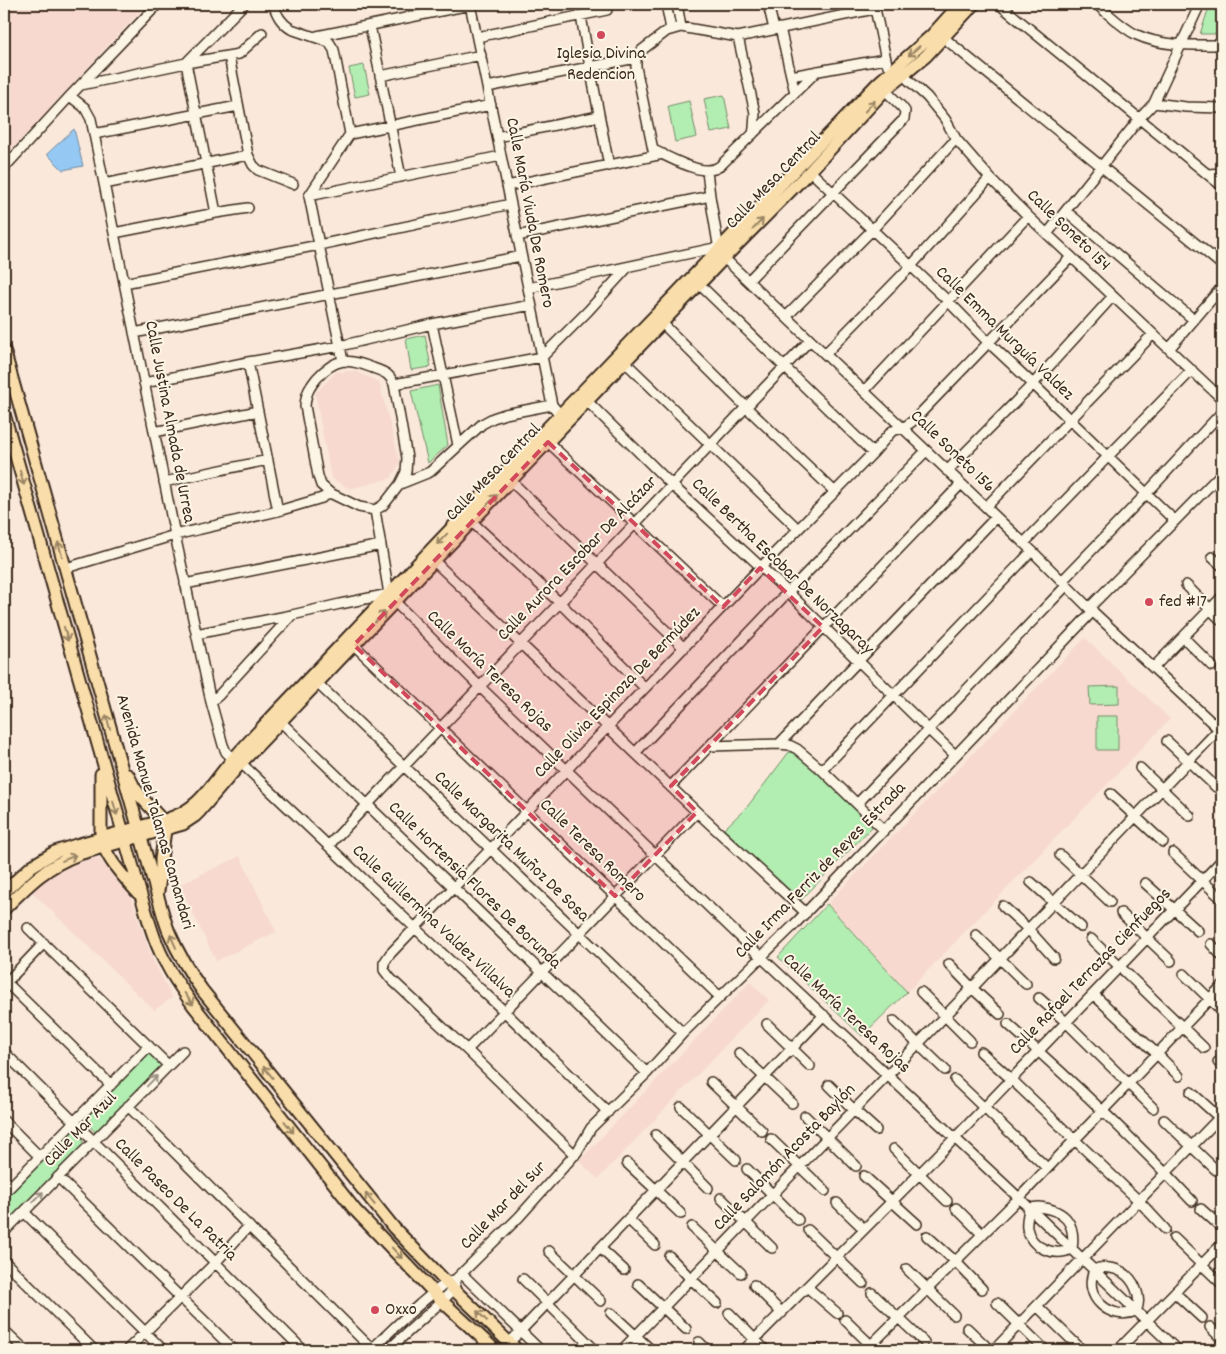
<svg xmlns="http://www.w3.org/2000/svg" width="1226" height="1354" font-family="Dekko,sans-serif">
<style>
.built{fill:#f7d9cf}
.green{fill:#b2edb1;stroke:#768c68}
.water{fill:#95c9f3;stroke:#71899e}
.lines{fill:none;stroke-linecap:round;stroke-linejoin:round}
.minor-casing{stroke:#3b2a1e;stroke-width:12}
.major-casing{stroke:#3b2a1e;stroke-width:15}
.minor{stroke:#fcf5e5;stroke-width:9}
.major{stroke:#f9deab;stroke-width:11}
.oneway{stroke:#9a8464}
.oneway2{stroke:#9c9082}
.marked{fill:#d1495b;fill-opacity:0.2;stroke:#d1495b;stroke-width:4;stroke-dasharray:10 6;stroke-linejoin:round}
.poi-dot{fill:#d1495b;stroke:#fcf5e5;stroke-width:2}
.labels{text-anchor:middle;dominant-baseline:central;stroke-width:4;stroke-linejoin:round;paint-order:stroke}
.poi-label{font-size:18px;fill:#3b2a1e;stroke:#fcf5e5;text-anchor:start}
.street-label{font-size:18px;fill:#3b2a1e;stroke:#fcf5e5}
</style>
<rect width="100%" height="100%" fill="#fae8db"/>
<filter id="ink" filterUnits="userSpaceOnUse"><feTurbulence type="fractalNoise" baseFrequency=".02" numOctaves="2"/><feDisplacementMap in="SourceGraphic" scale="10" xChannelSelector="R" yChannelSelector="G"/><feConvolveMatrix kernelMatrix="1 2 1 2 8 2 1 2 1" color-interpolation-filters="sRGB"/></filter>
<g filter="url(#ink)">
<path class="built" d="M4 4H147L4 158Z
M355 371 379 382 400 463 391 478 350 489 331 478 315 393 336 372Z
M1085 638 1170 719 907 992 827 904Z
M240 856 276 932 216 961 179 885Z
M93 857 99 858 130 894 150 953 172 998 154 1010 32 892 43 880 59 870Z
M750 982 769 1000 598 1179 579 1161Z"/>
<path class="green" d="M1210 4H1222V34H1200Z
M364 65 370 94 355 97 349 68Z
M724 95 731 129 711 133 704 99Z
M689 101 697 137 675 142 668 106Z
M425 335 431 367 411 370 406 339Z
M438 385 448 445 428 463 411 391Z
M1119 686V704L1090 705 1089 687Z
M1097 716H1118V750H1097Z
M789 752 799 754 873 826 800 901 724 829 747 807Z
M827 904 907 992 862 1036 778 957Z
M147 1054C154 1055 161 1060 161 1067L95 1132 84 1120Z
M74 1131 83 1140 82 1147 4 1227V1198L69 1132Z"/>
<path class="water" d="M74 129 83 166 63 170 47 154Z"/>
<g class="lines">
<g class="minor-casing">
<path id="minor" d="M273 4C277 15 281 23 291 29L329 42 334 50 350 134 309 196 343 361
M470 4 552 405 563 418
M666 4 671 29
M677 4 681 27
M768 4 774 29
M874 4 887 64
M999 4 1222 186
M1096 4C1109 14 1122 28 1137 35 1163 47 1194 45 1222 45
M581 16 590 67 609 166
M370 26 401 177
M780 28 795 93
M938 33 1222 265
M317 36 470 5
M477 37 607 10
M738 37 755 113 754 128 753 134
M229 56 248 155 253 165 258 170 293 184
M636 58V67L653 150C667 156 693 171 708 170 712 170 716 169 720 166L817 71
M380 76 481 55
M791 76 885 59
M904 76 927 97 945 119 956 139 990 178 1028 216 1222 399
M81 85 186 63 239 54 262 33
M487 87 636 58 642 50 667 31 681 27 738 37 874 9
M70 96 85 108 91 119 175 535 211 702 223 745 226 752 233 759 241 763 415 928 504 1011 608 1112
M1154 103 1186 107 1222 108
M94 134 238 106
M350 134 491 105
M497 137 599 116
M4 168 70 96 158 4
M707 171 710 196 719 250 724 258 1032 551 1089 608 1222 732
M810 171 948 301 988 342 1033 384 1175 521
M1208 174 1222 173
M104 184 248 155
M507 186 663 154
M309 196 501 156
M1066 211 1194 320
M216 213 186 63 244 4
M114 233 216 213 248 208
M1047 234 1140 118 1154 103 1199 6 1196 4
M517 236 710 196
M748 281 904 119 905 111 902 107 882 87
M124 283 319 245 511 204
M699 284 873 453
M528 288 719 247
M786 317 872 230 956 139
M662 323 746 407 835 492
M432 324 458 445
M134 333 521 256
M1169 349 1222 287
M825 354 911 266 990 178
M248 362 278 511
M625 362 798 529
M144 383 248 362 340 346 432 324 531 305
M394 384 542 357 588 311 628 267
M864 391 1028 216
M587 401 672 485 788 592 928 729 955 755
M154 432 258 411
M548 442 723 607
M947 471 1033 384 1113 296
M511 481 684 648
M164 482 268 460
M330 493 321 485 318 476 305 406C306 393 309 388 317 378 336 357 348 358 373 368 384 372 389 373 394 384L407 458 406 472 400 484
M986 507 1153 334
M375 510 389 594 395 602 479 686 761 957 1019 1198 1177 1350
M375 510 382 506 386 502 400 484 430 472 482 424 493 418 505 414 552 405
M472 522 560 603 645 688
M1024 543 1192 370
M1212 557 1222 566
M434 561 697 812 806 913
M66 568 175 535 278 511 322 498 330 493 359 507 375 510
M1062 581 1146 494 1222 412
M185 584 381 545
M1186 585 1222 621
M1089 608 1222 473
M196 634 292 615 340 604 389 594
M1183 637 1212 666
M354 645 720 997
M1153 668 1222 597
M317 683 683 1033
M211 702 219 695 292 615
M281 722 647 1073
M1167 741 1216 787
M779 744 996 517
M710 746 779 744 789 745 797 749 822 770 884 830
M635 753 788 592 926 451
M1140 768 1190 816
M822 770 1032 551
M671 786 961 484
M1111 794 1163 842
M857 804 1066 586
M329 845 810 340
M1173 853 1222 899
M1060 855 1110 902
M1031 882 1081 927
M1145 883 1198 931
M1003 906 1028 929 1054 958
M1121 913 1171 961
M28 928 168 1065
M976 935 1026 984
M1091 939 1204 1048
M1211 944 1222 956
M949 964 972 988 1000 1014
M1184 974 1222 1011
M7 983 111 1085
M4 985 44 943
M921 992 970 1041
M1093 994 1157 1054 1179 1076
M1039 998 1066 1022 1153 1108
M894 1021 945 1070
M767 1024 810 1066
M1008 1024C1071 1080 1134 1139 1192 1201
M467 1050 697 812
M4 1052 303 1350
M981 1052 1011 1079 1139 1201 1165 1229
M739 1053 792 1103
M1218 1062 1222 1066
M955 1080 1047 1168
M711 1082 762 1131
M829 1085 853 1109 876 1130
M1191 1092 1222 1120
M128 1106 372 1349
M681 1107 736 1160
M805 1116 856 1166
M1164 1120 1216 1170
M4 1121 40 1157
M656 1135 708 1188
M771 1139 825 1191
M894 1149 947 1201
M575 1155 467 1050 391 979 384 970V963L390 954 760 568 873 453 892 431 903 428 913 421 1071 257
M627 1163 656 1190 681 1214
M747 1169 798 1220
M864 1176 917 1224
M58 1177 234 1350
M4 1193 149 1046
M721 1198 772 1248
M837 1203 864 1229
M1039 1207C1065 1210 1076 1223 1072 1249 1055 1257 1031 1249 1027 1228 1026 1222 1028 1215 1029 1208Z
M956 1208 982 1234
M1201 1209 1222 1228
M24 1212 163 1350
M628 1219 655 1245
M692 1227 741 1273
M808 1230 863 1283
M4 1232 183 1051
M927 1236 955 1261 982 1289
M1174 1238 1222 1284
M600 1248 624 1270
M549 1251 601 1301
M669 1256 691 1279 717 1303
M4 1261 94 1350
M1099 1268C1106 1267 1116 1268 1122 1272 1134 1279 1143 1298 1136 1311 1111 1322 1082 1297 1094 1270Z
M907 1269 954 1315
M461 1273 540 1350
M523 1279 595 1350
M638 1284 686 1329
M754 1285 782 1313
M807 1287 837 1313
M872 1293 924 1342
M1175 1293 1202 1318
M997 1303 1044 1349
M1037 1306 1082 1350
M611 1313 651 1350
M729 1313 765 1350
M845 1320 876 1350
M1210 1327 1222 1339
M967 1328 990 1350
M4 1330 25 1350
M699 1342 707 1350
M509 1343 824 1015
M817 1349 818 1350
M127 1350 215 1263 249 1226
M371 1350C387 1334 403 1319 420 1304 432 1294 442 1284 456 1279L519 1217 577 1152 591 1128 647 1073 683 1033 792 927 1093 611
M388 1350 442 1301 454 1289 455 1284
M622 1350 972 988 1222 726
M744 1350 955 1138 1222 860
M866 1350 1019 1198 1222 986
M994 1350 1222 1115
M1118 1350 1222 1244"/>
</g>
<g class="major-casing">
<path id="major" d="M4 350 157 894C161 906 164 920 169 932 178 953 189 972 202 990L394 1228 446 1282 517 1350
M4 414 142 899C149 921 155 945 167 965 174 979 184 992 193 1005L355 1210 442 1301 495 1350
M101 774V838C107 860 123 876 138 893
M128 775 134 787 141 797 163 821 165 830 161 859V872L158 891
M4 892 21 876 32 866 55 852 76 845 168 819C202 808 212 782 235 757 268 720 303 685 337 649 516 459 698 272 878 83L932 35 960 4
M4 909C29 884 45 867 79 854L183 824 195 816 200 811 241 763 382 615 724 258 810 171 885 90 926 56 974 4"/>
</g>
<use href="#minor" class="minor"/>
<use href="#major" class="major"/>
</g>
<defs><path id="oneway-shaft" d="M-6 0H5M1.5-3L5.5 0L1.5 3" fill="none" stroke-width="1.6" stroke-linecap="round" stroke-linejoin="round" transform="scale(1.25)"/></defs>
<g class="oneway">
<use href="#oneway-shaft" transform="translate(914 51) rotate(139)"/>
<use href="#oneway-shaft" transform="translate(870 106) rotate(-47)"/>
<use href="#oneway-shaft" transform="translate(758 224) rotate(-46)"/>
<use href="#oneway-shaft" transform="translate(22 478) rotate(74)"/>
<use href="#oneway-shaft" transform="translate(492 500) rotate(-46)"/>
<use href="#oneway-shaft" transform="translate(442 539) rotate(134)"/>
<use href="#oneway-shaft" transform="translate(60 549) rotate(-106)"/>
<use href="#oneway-shaft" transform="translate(380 617) rotate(-46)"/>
<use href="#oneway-shaft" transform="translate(66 634) rotate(74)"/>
<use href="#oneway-shaft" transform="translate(108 722) rotate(-105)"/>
<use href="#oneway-shaft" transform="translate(115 808) rotate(74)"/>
<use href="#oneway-shaft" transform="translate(69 858) rotate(-23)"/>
<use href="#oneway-shaft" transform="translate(173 941) rotate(-114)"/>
<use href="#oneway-shaft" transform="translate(189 999) rotate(54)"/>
<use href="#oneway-shaft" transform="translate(268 1072) rotate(-129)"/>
<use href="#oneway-shaft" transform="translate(289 1127) rotate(52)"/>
<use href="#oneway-shaft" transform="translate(370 1199) rotate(-129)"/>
<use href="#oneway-shaft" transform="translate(397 1253) rotate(47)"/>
<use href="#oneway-shaft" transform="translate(482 1316) rotate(-136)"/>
</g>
<g class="oneway2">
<use href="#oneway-shaft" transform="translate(152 1081) rotate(-46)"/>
<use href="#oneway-shaft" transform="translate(38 1197) rotate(-45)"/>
</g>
</g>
<path class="marked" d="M548 442 723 607 760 568 823 627 671 786 697 812 615 896 354 645Z"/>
<g class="poi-dot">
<circle cx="601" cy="35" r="5"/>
<circle cx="1149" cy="602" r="5"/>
<circle cx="375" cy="1310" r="5"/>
</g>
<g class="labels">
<g class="poi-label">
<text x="601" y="54" text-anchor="middle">Iglesia Divina<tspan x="601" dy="21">Redencion</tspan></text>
<text x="1159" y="602">fed #17</text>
<text x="385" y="1310">Oxxo</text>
</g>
<g class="street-label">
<text transform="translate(774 181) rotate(-46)">Calle Mesa Central</text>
<text transform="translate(529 213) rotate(79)">Calle María Viuda De Romero</text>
<text transform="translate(1068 231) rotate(44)">Calle Soneto 154</text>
<text transform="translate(1004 334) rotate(44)">Calle Emma Murguía Valdez</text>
<text transform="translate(169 422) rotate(79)">Calle Justina Almada de Urrea</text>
<text transform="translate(952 452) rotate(44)">Calle Soneto 156</text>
<text transform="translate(494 473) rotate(-46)">Calle Mesa Central</text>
<text transform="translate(578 559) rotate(-46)">Calle Aurora Escobar De Alcázar</text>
<text transform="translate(782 567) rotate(44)">Calle Bertha Escobar De Norzagaray</text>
<text transform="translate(489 672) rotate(44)">Calle María Teresa Rojas</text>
<text transform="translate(618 693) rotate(-46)">Calle Olivia Espinoza De Bermúdez</text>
<text transform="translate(154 812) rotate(74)">Avenida Manuel Talamas Camandari</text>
<text transform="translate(511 847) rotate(44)">Calle Margarita Muñoz De Sosa</text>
<text transform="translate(592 851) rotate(44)">Calle Teresa Romero</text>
<text transform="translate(821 871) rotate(-46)">Calle Irma Ferriz de Reyes Estrada</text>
<text transform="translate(474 886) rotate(44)">Calle Hortensia Flores De Borunda</text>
<text transform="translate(433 922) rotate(43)">Calle Guillermina Valdez Villalva</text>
<text transform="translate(1091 972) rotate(-46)">Calle Rafael Terrazas Cienfuegos</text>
<text transform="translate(846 1014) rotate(43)">Calle María Teresa Rojas</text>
<text transform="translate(81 1130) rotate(-46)">Calle Mar Azul</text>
<text transform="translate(785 1158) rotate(-46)">Calle Salomón Acosta Baylón</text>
<text transform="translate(175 1200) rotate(45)">Calle Paseo De La Patria</text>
<text transform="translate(504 1206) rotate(-46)">Calle Mar del Sur</text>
</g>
</g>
<rect width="1226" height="1354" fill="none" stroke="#fcf5e5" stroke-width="20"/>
<rect x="10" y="10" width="1206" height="1334" fill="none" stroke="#3b2a1e" stroke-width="2" filter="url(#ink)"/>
</svg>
